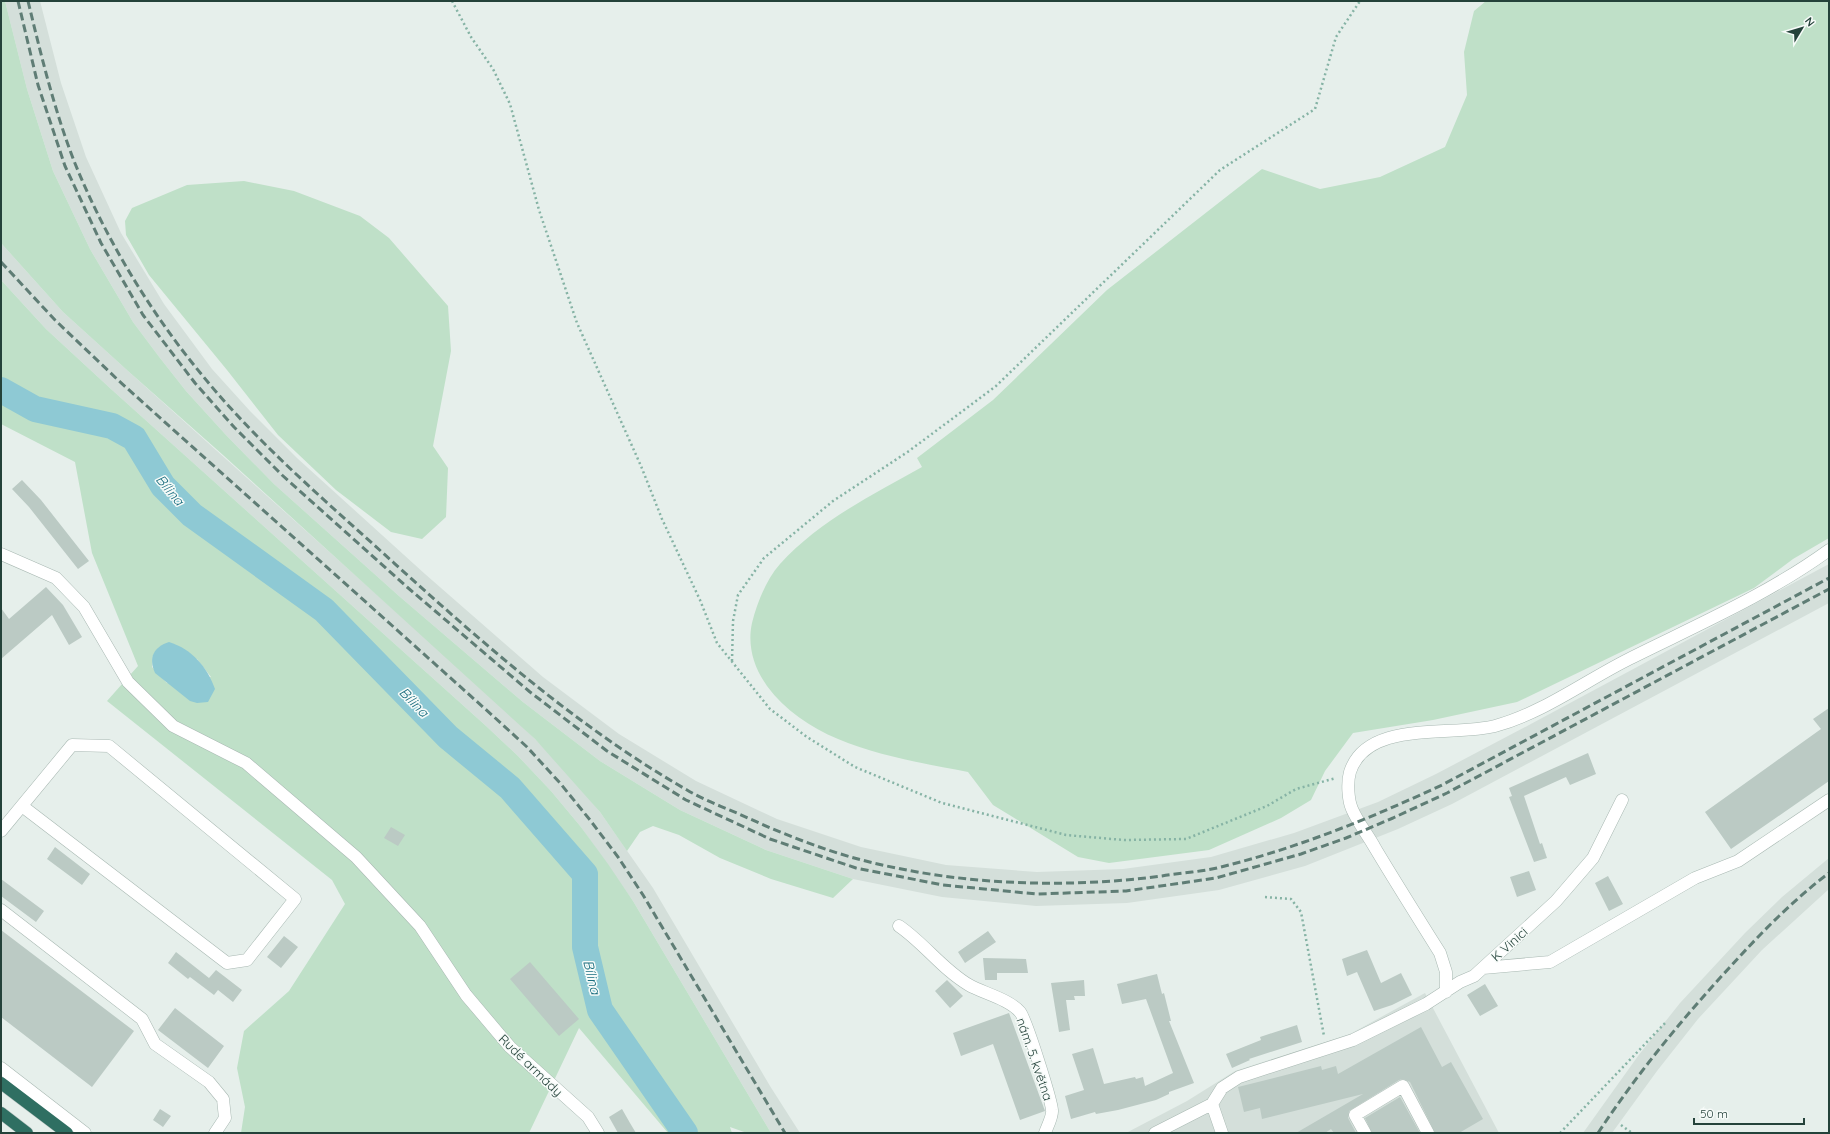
<svg xmlns="http://www.w3.org/2000/svg" width="1830" height="1134" font-family="Quicksand,sans-serif">
<style>
.built{fill:#d4dfda}
.green{fill:#bfe0c8;fill-rule:evenodd}
.water{fill:#8ec9d4}
.lines{fill:none;stroke-linecap:round;stroke-linejoin:round}
.river{stroke:#8ec9d4;stroke-width:26}
.building{fill:#bbcac4}
.minor-casing{stroke:#a8b8b2;stroke-width:13}
.highway-casing{stroke:#c2cac8;stroke-width:13}
.path{stroke:#86b3a5;stroke-width:2.5;stroke-dasharray:2 3;stroke-linecap:butt}
.minor{stroke:#fff;stroke-width:12}
.highway{stroke:#2f6f62;stroke-width:12}
.rail{stroke:#5f7d75;stroke-width:3;stroke-dasharray:8 4;stroke-linecap:butt}
.labels{text-anchor:middle;dominant-baseline:central;stroke-width:3;stroke-linejoin:round;paint-order:stroke}
.street-label{font-size:13px;fill:#24423a;stroke:#f7fbf9}
.water-label{font-size:14px;font-style:italic;fill:#1c6f80;stroke:#f7fbf9}
</style>
<rect width="100%" height="100%" fill="#e6efeb"/>
<path class="built" d="M5 1H40L61 83 86 157 121 233 164 304 212 369 250 411 297 458 425 574 543 677 619 734 696 781 777 819 861 847 946 865 1037 872 1123 869 1211 857 1294 833 1378 802 1436 774 1529 725 1829 564V603L1452 804 1398 829 1305 866 1219 890 1127 903 1036 906 942 897 853 879 766 850 680 810 600 761 523 702 399 596 274 484 226 435 186 391 160 358 133 322 90 249 53 171 27 89Z
M1 243 63 312 128 371 502 707 535 739 569 775 600 812 653 888 770 1086 800 1133H771L633 901 581 827 551 791 518 756 485 725 111 389 46 329 1 280Z
M1829 858V889L1762 950 1698 1019 1657 1071 1612 1133H1583L1638 1056 1680 1003 1745 933 1782 897Z
M1425 993 1499 1133H1126L1187 1101 1235 1071 1350 1034Z"/>
<path class="green" d="M1 1H5L27 89 53 171 90 249 133 322 160 358 186 391 226 435 274 484 399 596 523 702 600 761 680 810 766 850 853 879 833 898 771 879 720 858 679 835 653 826 640 832 627 851 600 812 535 739 223 455 128 371 63 312 1 243Z
M1486 1H1829V538L1793 559 1754 588 1517 702 1433 720 1353 733 1325 771 1311 800 1281 818 1209 850 1109 863 1078 857 993 805 968 772C898 758 812 747 767 686 754 668 747 646 752 623 757 603 766 580 780 564 819 521 872 495 922 467L917 458 993 400 1107 290 1262 169 1320 189 1380 177 1445 147 1467 95 1464 52 1474 11Z
M244 181 294 191 360 216 389 238 448 306 451 351 433 446 448 468 446 517 422 539 391 532 336 490 278 435 227 370 149 275 126 235 125 221 132 208 187 185Z
M1 280 46 329 111 389 485 725 518 756 551 791 581 827 608 864 633 901 771 1133H747L730 1127 732 1133H668L579 1028 529 1133H241L245 1107 237 1068 244 1031 289 991 345 904 332 880 107 701 138 666 92 553 75 462 1 424ZM153 655 197 659 211 677 167 683 152 667Z"/>
<path class="water" d="M169 642C192 649 207 667 215 689L208 702 197 703 190 701 155 673C148 657 154 647 169 642Z"/>
<g class="lines">
<path class="river" d="M1 390 35 409 112 426 134 438 163 486 192 515 324 610 448 737 510 788 585 874V947L600 1010 685 1133"/>
</g>
<path class="building" d="M22 480 41 500 89 561 78 569 29 507 12 489Z
M46 587 63 605 82 637 69 645 52 615 1 659V608L9 619Z
M1829 708V781L1731 849 1705 812 1821 729 1813 719Z
M1588 753 1596 774 1570 785 1566 777 1524 796 1540 844 1542 843 1547 858 1534 862 1509 797 1512 796 1509 788Z
M391 827 405 835 398 846 384 838Z
M55 847 90 874 82 885 47 859Z
M1529 871 1536 890 1517 897 1510 877Z
M1608 876 1623 904 1609 911 1595 883Z
M1 879 44 911 36 922 1 896Z
M1 930 134 1031 92 1087 1 1017Z
M988 931 996 942 965 963 958 952Z
M284 936 298 947 281 968 267 957Z
M1367 950 1381 983 1401 973 1412 995 1392 1005 1374 1011 1357 972 1347 976 1342 959Z
M176 952 209 978 216 970 242 990 233 1002 218 990 214 995 190 977 188 979 168 963Z
M983 958 1026 959 1028 973H997V980H985Z
M530 962 579 1019 559 1036 510 979Z
M1157 974 1162 994 1164 993 1171 1021H1169L1194 1083 1169 1092V1094L1156 1100 1118 1110 1096 1114 1095 1112 1071 1119 1065 1096 1084 1090 1072 1054 1093 1048 1104 1084 1135 1077 1136 1079 1143 1077 1145 1086 1173 1073 1146 999 1122 1004 1117 984Z
M947 980 963 996 950 1008 935 991Z
M1084 980 1085 996H1074L1075 1000H1066L1070 1030 1059 1032 1051 983Z
M1485 984 1498 1006 1480 1016 1467 995Z
M175 1008 224 1046 208 1068 158 1030Z
M1009 1013 1045 1111 1020 1120 993 1044 961 1056 953 1033Z
M1297 1025 1302 1042 1249 1059 1250 1060 1232 1068 1226 1054 1261 1040 1260 1037Z
M1421 1027 1442 1067 1451 1062 1483 1119 1459 1133H1435L1410 1082 1403 1079 1399 1080 1349 1111 1348 1118 1356 1133H1334L1331 1129 1325 1133H1296L1363 1094 1262 1119 1260 1108 1244 1112 1238 1087 1321 1066 1322 1070 1336 1066 1338 1074Z
M1400 1097 1420 1133H1372L1365 1118Z
M160 1109 171 1116 163 1127 153 1120Z
M622 1109 630 1123 636 1133H618L609 1117Z"/>
<g class="lines">
<g class="minor-casing">
<path id="minor" d="M1 554 56 578 84 607 128 682 173 726 246 763 356 857 420 926 466 995 510 1047 588 1117 598 1133
M1 831 72 745 109 746 295 899 247 960 227 963 22 806
M1 910 142 1019 155 1044 209 1082 223 1099 225 1118 215 1133
M899 926C924 943 943 970 969 985 983 993 1009 999 1020 1012 1026 1019 1051 1099 1052 1110 1053 1116 1047 1127 1045 1133
M1483 968 1550 962 1695 878 1738 861 1829 800
M1446 992V972L1440 953C1418 918 1396 883 1375 848 1368 835 1358 823 1352 809 1348 800 1347 782 1350 772 1367 719 1453 737 1495 726 1543 713 1585 681 1629 659 1697 625 1767 595 1829 550
M1 1068 85 1133
M1212 1104 1222 1133
M1155 1133 1212 1104 1222 1088 1239 1077 1353 1040 1426 1004 1460 982 1474 976 1556 901 1593 858 1622 800
M1365 1133 1355 1115 1403 1086 1428 1133"/>
</g>
<g class="highway-casing">
<path id="highway" d="M1 1083 67 1133
M1 1113 27 1133"/>
</g>
<path class="path" d="M452 1 471 37 493 69 510 104 539 210 577 323 641 466 662 519 700 600 717 643 770 709 807 737 855 767 942 803 1066 835 1124 840 1186 839 1267 806 1296 789 1336 778
M732 661 733 621 738 595 764 558 833 501 909 451 996 386 1220 170 1315 109 1336 37 1360 1
M1265 897 1291 899 1301 912 1324 1036
M1621 1125 1632 1133
M1560 1133 1666 1022"/>
<use href="#minor" class="minor"/>
<use href="#highway" class="highway"/>
<path class="rail" d="M18 1 38 85 65 166 101 243 143 315 195 383 234 427 282 475 407 587 530 692 607 751 686 800 770 839 856 868 943 885 1037 894 1126 891 1216 878 1301 854 1346 838 1393 818 1447 793 1829 589
M28 1C41 55 54 109 74 161 105 238 150 312 202 375 259 445 328 503 394 563 486 646 579 728 687 790 702 799 720 806 737 813 776 831 817 848 858 859 955 885 1063 889 1162 876 1180 873 1199 872 1217 868 1295 849 1369 819 1442 785L1829 578
M1 262 55 320 119 381 493 716 527 747 560 783 590 820 618 857 643 895 785 1133
M1598 1133C1637 1074 1682 1019 1730 967 1760 934 1793 900 1829 873"/>
</g>
<g class="labels">
<g class="street-label">
<text transform="translate(1509 944) rotate(-42)">K Vinici</text>
<text transform="translate(1035 1059) rotate(71)">nám. 5. května</text>
<text transform="translate(531 1065) rotate(44)">Rudé armády</text>
</g>
<g class="water-label">
<text transform="translate(170 490) rotate(50)">Bílina</text>
<text transform="translate(414 702) rotate(46)">Bílina</text>
<text transform="translate(592 977) rotate(76)">Bílina</text>
</g>
</g>
<rect width="1830" height="1134" fill="none" stroke="#24423a" stroke-width="4"/>
<g transform="translate(1802 28) rotate(52)" stroke="#f7fbf9" stroke-width="3" paint-order="stroke">
<path d="M0-3L7 15L0 10L-7 15Z" fill="#24423a"/>
<text y="-6" font-size="11" font-weight="bold" text-anchor="middle" fill="#24423a">N</text>
</g>
<path d="M1694 1118v6h110v-6" fill="none" stroke="#24423a" stroke-width="2"/>
<text x="1700" y="1118" font-size="12" fill="#24423a" stroke="#f7fbf9" stroke-width="3" paint-order="stroke">50 m</text>
</svg>
